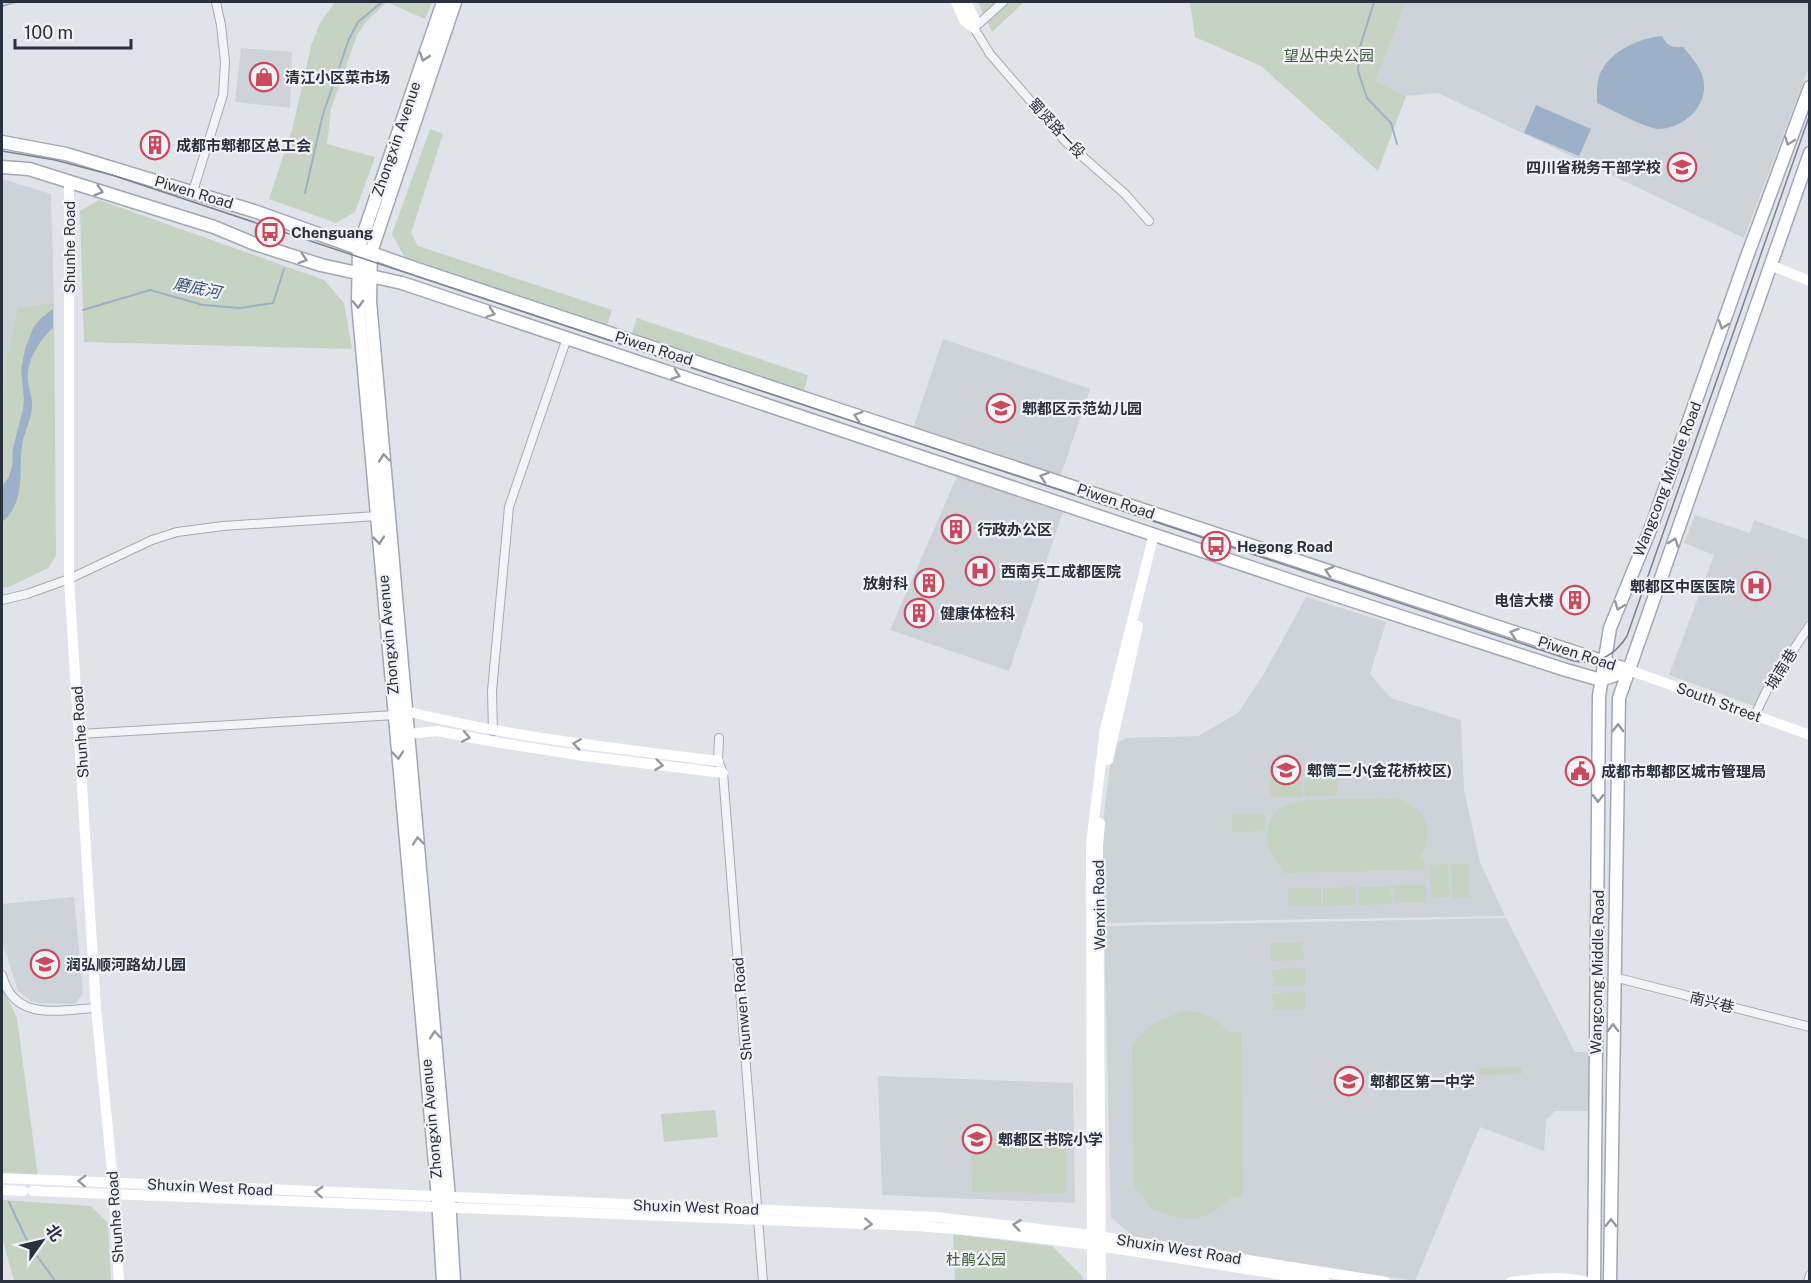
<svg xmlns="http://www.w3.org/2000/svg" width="1811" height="1283" font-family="'Public Sans','Noto Sans SC',sans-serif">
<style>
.built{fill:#ced3da}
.green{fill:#c6d2c2}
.water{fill:#9cb1c7}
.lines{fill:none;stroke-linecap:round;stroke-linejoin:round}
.stream{stroke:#9cb1c7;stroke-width:2}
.street-casing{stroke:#a5aab3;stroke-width:10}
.primary-casing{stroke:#a0a8b4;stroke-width:15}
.street{stroke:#f3f4f7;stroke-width:8}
.secondary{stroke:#fff;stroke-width:10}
.primary{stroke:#fff;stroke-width:12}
.tram{stroke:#7a8392;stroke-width:1.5}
.oneway{stroke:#94989f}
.labels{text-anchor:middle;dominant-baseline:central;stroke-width:4.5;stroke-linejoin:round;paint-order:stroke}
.park-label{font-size:15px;fill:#3e5b37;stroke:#f0f2f6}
.poi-label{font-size:15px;font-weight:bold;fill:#29313f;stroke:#f0f2f6;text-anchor:start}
.street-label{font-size:15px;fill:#29313f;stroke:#f0f2f6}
.water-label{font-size:16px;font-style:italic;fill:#355072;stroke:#f0f2f6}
</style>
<rect width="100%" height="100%" fill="#e0e3e9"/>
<path class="built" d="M1406 2H1803L1809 3V67L1744 238 1438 93 1406 96 1376 81Z
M241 48 292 52 290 108 235 102Z
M2 179 51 194 54 303 18 307 6 363 2 432Z
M943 339 1090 389 1060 478 913 428Z
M958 474 1063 512 1009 671 890 630Z
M1695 515 1750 533 1754 520 1809 540V616L1754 706 1669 675 1714 555 1684 543Z
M1306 597 1386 622 1370 674 1391 698 1461 720 1464 790 1480 862 1505 916 1104 923 1102 829 1112 750 1118 742 1127 738 1198 736 1238 713 1265 672Z
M74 897 83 993 75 1004 39 1003 31 1001 18 991 2 941V904Z
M1506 918 1575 1052H1589L1591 1111H1555L1546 1120 1544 1151 1480 1127 1415 1281 1135 1238 1111 1217 1104 926Z
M878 1076 1073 1083 1075 1203 882 1195Z"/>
<path class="green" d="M335 2H432L425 19 387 2 367 21 357 35 331 109 327 144 375 157 355 212 336 223 269 199 293 126 311 46 320 23Z
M978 2H1024L992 32Z
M1190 2H1406L1376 81 1406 96 1378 171 1261 66 1195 37Z
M430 129 443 134 411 233 418 246 612 310 607 326 406 260 392 234Z
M99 200 324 280 344 303 352 349 84 342 80 211Z
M54 303 56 556 48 568 9 587 2 588V432L6 362 18 307Z
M637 318 808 375 804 391 632 333Z
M1337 778V796H1305L1304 779Z
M1302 779 1303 797H1270V780Z
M1399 798C1427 810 1435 831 1420 858L1424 859V870L1283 873C1280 863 1270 857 1268 845 1260 796 1310 800 1343 799 1362 799 1380 798 1399 798Z
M1232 814H1265V831L1232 832Z
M1448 864 1449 897 1431 898 1430 865Z
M1469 864 1470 897 1452 898 1451 865Z
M1393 885H1426V903H1394Z
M1356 887V905L1323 906V888Z
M1359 887H1391L1392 904 1359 905Z
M1288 888H1321V906H1288Z
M1271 943H1303L1304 960 1271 961Z
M1305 968V986H1273L1272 969Z
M2 987 17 1018 38 1177 2 1175Z
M1305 992V1010H1273L1272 993Z
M1182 1011C1202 1011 1215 1017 1229 1032H1241L1243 1197H1232L1221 1207 1210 1214 1194 1219 1179 1218 1152 1209 1134 1186 1132 1045 1155 1022Z
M1522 1067V1074L1479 1075V1068Z
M715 1110 718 1137 664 1142 661 1114Z
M973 1139 1066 1140V1193L972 1192Z
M2 1200 91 1206 108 1223 111 1281H14L2 1237Z
M953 1234 1052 1246 1083 1277V1281H955Z"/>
<path class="water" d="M1662 36C1667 46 1672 48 1683 47 1690 55 1700 66 1703 78 1710 105 1684 129 1657 129 1646 128 1610 109 1597 103 1597 92 1596 80 1602 70 1613 50 1640 38 1662 36Z
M1536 105 1591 129 1579 156 1524 133Z
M53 309V328C39 340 26 362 28 381 29 390 33 399 32 408 31 419 26 429 23 440 17 468 28 501 2 522V486L9 477 12 466 13 448 23 409 24 399 21 370 25 349 33 328 41 318Z"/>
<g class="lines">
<path class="stream" d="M1374 2 1359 50 1358 71 1367 98 1391 123 1397 144
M2 6 16 2
M305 193 323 114 349 39 358 22 382 2
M83 310 150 290 203 305 240 308 273 303 284 269
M9 1202 29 1245 56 1282"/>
<g class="street-casing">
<path id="street" d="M1003 2 974 28 990 54 1066 142 1125 194 1149 221
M193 191 223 95 225 62 221 25 216 2
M2 600 27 594 69 579 152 540 177 532 223 526 377 516
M1755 715 1768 688 1810 625
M493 731 492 691 509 507 567 338
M80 734 395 715
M719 738 718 761 723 773 763 1282
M2 975C14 1022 58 1010 96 1008
M1614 977 1810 1027
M1808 1282 1810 1275"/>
</g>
<g class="primary-casing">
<path id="primary" d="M443 2 359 247 358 303 438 1198 443 1282
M2 142 66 154 254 211 408 266 840 410 1629 670
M2 167 29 169 214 227 255 244 321 265 402 283 1304 585 1566 670 1601 680 1629 670
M454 1282 449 1198 370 301 371 252 455 2
M1594 1282 1599 696 1610 628 1652 525 1746 259 1810 87
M1610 1282 1619 698 1810 153"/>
</g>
<use href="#street" class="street"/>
<path class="secondary" d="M956 2 964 20 974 28
M966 2 975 20 974 28
M69 182V579L96 1008 113 1182 119 1282
M1770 265 1810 281
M1629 670 1810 735
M406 711C509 737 614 748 718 761
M408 734 437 731 500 743 584 756 723 773
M1108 760 1138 626
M1100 823 1098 845 1101 1282
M2 1178 936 1217 1092 1235 1386 1282
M2 1190 23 1191
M33 1191 916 1226C1054 1236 1189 1260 1325 1282
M1092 1282 1091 844 1105 729 1154 534
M1511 1282C1536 1278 1564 1276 1589 1282"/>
<use href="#primary" class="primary"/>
<path class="tram" d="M2 151 55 160 112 175 1574 661C1597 665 1615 655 1627 636L1810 114"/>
</g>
<defs><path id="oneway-chevron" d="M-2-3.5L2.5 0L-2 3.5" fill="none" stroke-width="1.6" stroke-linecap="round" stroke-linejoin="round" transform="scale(1.5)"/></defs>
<g class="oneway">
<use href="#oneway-chevron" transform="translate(424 57) rotate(109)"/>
<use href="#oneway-chevron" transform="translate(1789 141) rotate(110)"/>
<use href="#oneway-chevron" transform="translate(99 191) rotate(17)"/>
<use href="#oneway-chevron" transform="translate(303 259) rotate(18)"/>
<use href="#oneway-chevron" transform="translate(358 304) rotate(88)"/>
<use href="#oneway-chevron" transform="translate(491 313) rotate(19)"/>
<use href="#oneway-chevron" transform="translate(1723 325) rotate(109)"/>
<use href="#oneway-chevron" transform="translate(676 375) rotate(19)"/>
<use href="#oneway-chevron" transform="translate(858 416) rotate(-162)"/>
<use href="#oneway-chevron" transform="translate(384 458) rotate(-95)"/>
<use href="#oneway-chevron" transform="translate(1044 477) rotate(-162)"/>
<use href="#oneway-chevron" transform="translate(379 540) rotate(85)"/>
<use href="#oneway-chevron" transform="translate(1674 542) rotate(-71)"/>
<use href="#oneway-chevron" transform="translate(1329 571) rotate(-162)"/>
<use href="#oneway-chevron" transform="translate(1619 606) rotate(111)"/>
<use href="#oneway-chevron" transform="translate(1514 633) rotate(-162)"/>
<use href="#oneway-chevron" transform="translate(1618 728) rotate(-89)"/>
<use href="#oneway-chevron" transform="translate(466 737) rotate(11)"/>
<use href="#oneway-chevron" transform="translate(577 744) rotate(-172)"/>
<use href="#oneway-chevron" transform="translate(398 755) rotate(85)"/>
<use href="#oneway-chevron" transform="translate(659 765) rotate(7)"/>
<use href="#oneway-chevron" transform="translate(1598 798) rotate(91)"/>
<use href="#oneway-chevron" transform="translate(418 841) rotate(-95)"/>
<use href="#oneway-chevron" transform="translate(1613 1028) rotate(-89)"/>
<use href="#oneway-chevron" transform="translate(435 1035) rotate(-95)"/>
<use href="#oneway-chevron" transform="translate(82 1181) rotate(-178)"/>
<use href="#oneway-chevron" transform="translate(319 1192) rotate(-177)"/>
<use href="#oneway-chevron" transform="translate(1611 1223) rotate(-89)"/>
<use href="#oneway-chevron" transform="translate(868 1224) rotate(3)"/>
<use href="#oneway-chevron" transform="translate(1017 1225) rotate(-173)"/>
</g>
<defs>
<g id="shop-ring" transform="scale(1.5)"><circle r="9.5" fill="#f0f2f6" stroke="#c94a5c" stroke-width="1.5"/><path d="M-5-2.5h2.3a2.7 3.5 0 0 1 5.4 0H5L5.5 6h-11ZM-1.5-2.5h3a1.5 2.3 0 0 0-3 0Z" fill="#c94a5c"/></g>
<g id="building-ring" transform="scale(1.5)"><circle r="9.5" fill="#f0f2f6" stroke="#c94a5c" stroke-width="1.5"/><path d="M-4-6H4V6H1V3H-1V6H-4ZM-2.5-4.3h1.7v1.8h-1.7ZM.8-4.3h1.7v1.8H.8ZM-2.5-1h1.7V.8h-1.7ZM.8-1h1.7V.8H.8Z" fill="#c94a5c"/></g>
<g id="school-ring" transform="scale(1.5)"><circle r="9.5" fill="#f0f2f6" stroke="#c94a5c" stroke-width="1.5"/><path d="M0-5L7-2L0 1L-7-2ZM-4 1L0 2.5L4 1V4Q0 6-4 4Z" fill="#c94a5c"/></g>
<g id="bus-ring" transform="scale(1.5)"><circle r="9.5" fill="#f0f2f6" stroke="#c94a5c" stroke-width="1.5"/><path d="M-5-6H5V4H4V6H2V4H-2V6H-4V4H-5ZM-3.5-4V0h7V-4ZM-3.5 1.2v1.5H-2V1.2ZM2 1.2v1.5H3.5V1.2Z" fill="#c94a5c"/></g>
<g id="hospital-ring" transform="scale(1.5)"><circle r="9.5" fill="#f0f2f6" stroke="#c94a5c" stroke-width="1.5"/><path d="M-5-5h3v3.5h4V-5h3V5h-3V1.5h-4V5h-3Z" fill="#c94a5c"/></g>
<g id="civic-ring" transform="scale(1.5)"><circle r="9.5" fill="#f0f2f6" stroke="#c94a5c" stroke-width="1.5"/><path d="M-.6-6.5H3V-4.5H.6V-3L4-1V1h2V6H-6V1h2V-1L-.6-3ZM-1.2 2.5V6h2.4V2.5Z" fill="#c94a5c"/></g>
</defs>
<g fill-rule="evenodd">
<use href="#shop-ring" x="264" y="77"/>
<use href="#building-ring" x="155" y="145"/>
<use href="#school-ring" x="1682" y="167"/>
<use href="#bus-ring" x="270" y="232"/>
<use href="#school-ring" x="1001" y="408"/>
<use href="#building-ring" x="956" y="529"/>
<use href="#bus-ring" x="1216" y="546"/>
<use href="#hospital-ring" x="980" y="571"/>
<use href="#building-ring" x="929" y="583"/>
<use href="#hospital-ring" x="1756" y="586"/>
<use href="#building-ring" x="1575" y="600"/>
<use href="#building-ring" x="919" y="613"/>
<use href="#school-ring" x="1286" y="770"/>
<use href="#civic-ring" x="1580" y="771"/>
<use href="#school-ring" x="45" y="964"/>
<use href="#school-ring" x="1349" y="1081"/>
<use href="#school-ring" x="977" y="1139"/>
</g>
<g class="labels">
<g class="park-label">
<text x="1329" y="55">望丛中央公园</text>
<text x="976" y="1259">杜鹃公园</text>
</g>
<g class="poi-label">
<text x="285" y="77">清江小区菜市场</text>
<text x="176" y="145">成都市郫都区总工会</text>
<text x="1661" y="167" text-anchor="end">四川省税务干部学校</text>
<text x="291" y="232">Chenguang</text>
<text x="1022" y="408">郫都区示范幼儿园</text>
<text x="977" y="529">行政办公区</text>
<text x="1237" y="546">Hegong Road</text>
<text x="1001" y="571">西南兵工成都医院</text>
<text x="908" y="583" text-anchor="end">放射科</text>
<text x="1735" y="586" text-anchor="end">郫都区中医医院</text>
<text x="1554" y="600" text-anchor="end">电信大楼</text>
<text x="940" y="613">健康体检科</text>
<text x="1307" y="770">郫筒二小(金花桥校区)</text>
<text x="1601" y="771">成都市郫都区城市管理局</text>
<text x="66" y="964">润弘顺河路幼儿园</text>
<text x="1370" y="1081">郫都区第一中学</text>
<text x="998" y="1139">郫都区书院小学</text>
</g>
<g class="street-label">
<text transform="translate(1057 128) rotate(47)">蜀贤路一段</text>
<text transform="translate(396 139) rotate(-71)">Zhongxin Avenue</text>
<text transform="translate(194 192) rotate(17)">Piwen Road</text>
<text transform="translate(69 247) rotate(-90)">Shunhe Road</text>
<text transform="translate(654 348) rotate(18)">Piwen Road</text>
<text transform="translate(1667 479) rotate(-69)">Wangcong Middle Road</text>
<text transform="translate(1116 501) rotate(19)">Piwen Road</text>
<text transform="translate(388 635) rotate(-95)">Zhongxin Avenue</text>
<text transform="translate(1577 653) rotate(18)">Piwen Road</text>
<text transform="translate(1781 669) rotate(-58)">城南巷</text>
<text transform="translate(1719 702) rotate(20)">South Street</text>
<text transform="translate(80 732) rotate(-94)">Shunhe Road</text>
<text transform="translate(1099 905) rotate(-91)">Wenxin Road</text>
<text transform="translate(1597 972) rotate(-89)">Wangcong Middle Road</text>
<text transform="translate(1712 1002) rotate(14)">南兴巷</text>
<text transform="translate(742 1009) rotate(-95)">Shunwen Road</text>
<text transform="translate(431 1119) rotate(-95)">Zhongxin Avenue</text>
<text transform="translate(210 1187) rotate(3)">Shuxin West Road</text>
<text transform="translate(696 1207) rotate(2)">Shuxin West Road</text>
<text transform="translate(115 1217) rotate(-94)">Shunhe Road</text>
<text transform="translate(1179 1249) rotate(9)">Shuxin West Road</text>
</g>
<g class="water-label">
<text transform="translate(197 288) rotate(12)">磨底河</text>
</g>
</g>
<rect width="1811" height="1283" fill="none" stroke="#29313f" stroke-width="6"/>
<g transform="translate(42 1241) rotate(56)" stroke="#f0f2f6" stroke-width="4.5" paint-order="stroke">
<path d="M0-4.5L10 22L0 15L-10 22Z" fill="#29313f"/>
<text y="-9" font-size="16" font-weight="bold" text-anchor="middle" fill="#29313f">北</text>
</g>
<path d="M15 39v9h116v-9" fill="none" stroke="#29313f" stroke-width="3"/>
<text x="24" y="39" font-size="18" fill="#29313f" stroke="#f0f2f6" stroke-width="4.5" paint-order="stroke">100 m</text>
</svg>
